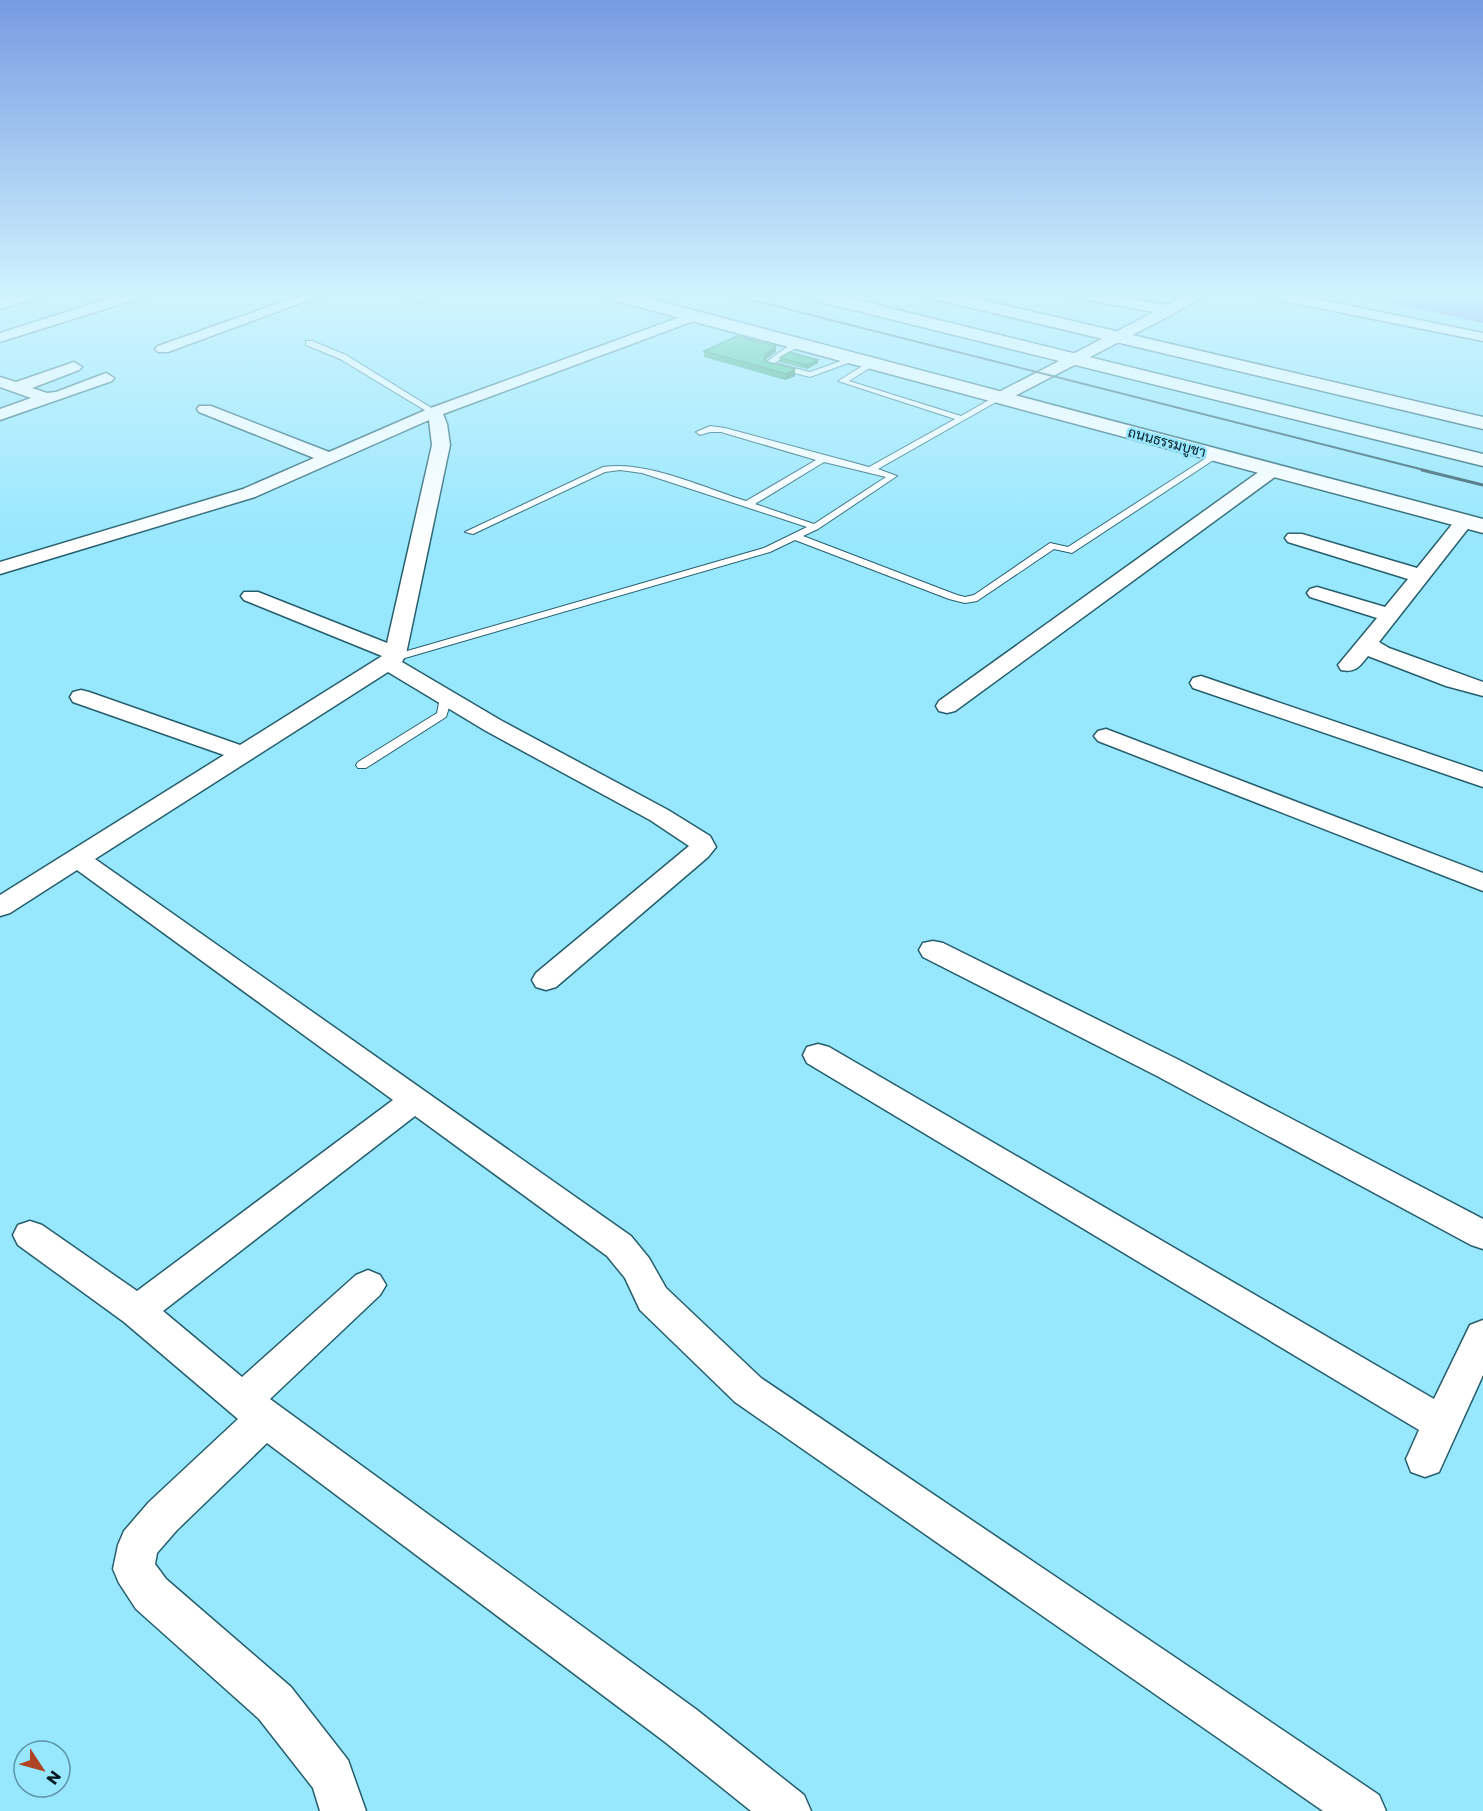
<svg xmlns="http://www.w3.org/2000/svg" width="1483" height="1811" font-family="Poppins,Sarabun,sans-serif">
<style>
.water{fill:#6e76da}
.lines{fill:none;stroke-linecap:round;stroke-linejoin:round}
.lane-casing{stroke:#255e6d;stroke-width:2}
.street-casing{stroke:#255e6d;stroke-width:3}
.secondary-casing{stroke:#255e6d;stroke-width:3}
.lane{fill:#fff;fill-rule:evenodd}
.street{fill:#fff;fill-rule:evenodd}
.secondary{fill:#fff;fill-rule:evenodd}
.rail-far1{stroke:#2e5661;stroke-width:2}
.rail{stroke:#2e5661;stroke-width:3}
.wall{fill:#289f67}
.shaded-wall{fill:#218254}
.building{fill:#2fb978;stroke:#218254;stroke-width:1.5}
.labels{text-anchor:middle;dominant-baseline:central;stroke-width:5;stroke-linejoin:round;paint-order:stroke}
.far-street-label{font-size:14px;fill:#031a20;stroke:#97e7fe}
</style>
<rect width="100%" height="100%" fill="#97e7fe"/>
<path class="water" d="M1343 293H1483V323Z"/>
<g class="lines">
<g class="lane-casing">
<path id="lane" d="M306 341H312L346 355 438 412 431 414 340 359 306 345Z
M794 342 801 344 775 363 810 372 852 357 859 359 810 377 766 366V362Z
M869 362 876 364 849 381 961 416 996 396 1003 398 878 469 897 476 818 529 803 536 957 595 965 597 974 595 1050 543 1068 547 1214 453 1221 455 1072 553 1054 549 977 601 965 603 949 599 795 540 770 552 398 660 394 661 389 658 390 656 764 548 807 527 642 473 620 470 605 472 473 534 465 532 603 467C645 460 705 488 746 501L816 460 721 432H710L700 435 696 432 710 426 725 428 869 467 955 419 838 381ZM824 462 886 477 814 524 755 504Z
M446 695 452 698 446 717 366 768H358L356 765 358 762 437 713 440 698Z"/>
</g>
<g class="street-casing">
<path id="street" d="M23 293H46L44 296 0 309V300Z
M126 293H148L146 296 0 342V333Z
M307 293H328L168 352H158L155 349 158 346Z
M402 293H426L431 297 424 301 404 296Z
M1065 293H1098L1167 305 1190 293H1208L1175 313 1005 401H993L991 398 993 395 1154 312 1072 297Z
M1257 293H1287L1483 333V341L1264 297Z
M694 312 699 313 701 316 699 319 443 414 447 424 450 445 406 654 402 662 502 721 668 810 710 836 716 847 708 857 556 987 546 990 536 987 532 980 536 973 689 846 650 820 486 731 388 672 95 859 631 1236 649 1258 666 1288 761 1378 1379 1795 1386 1811H1323L735 1402 640 1310 625 1278 607 1256 415 1116 163 1311 242 1377 356 1275 368 1270 380 1275 386 1285 380 1295 270 1399 697 1710 804 1795 811 1811H751L665 1742 267 1443 177 1530 157 1553 155 1564 166 1579 291 1687 348 1760 366 1811H320L313 1788 259 1719 136 1609 119 1583 113 1569 118 1545 124 1531 149 1502 238 1419 124 1322 18 1245 13 1235 18 1225 30 1221 42 1225 137 1291 393 1100 77 870 10 913 0 916V895L224 755 73 702 70 697 73 692 81 690 89 692 240 745 382 656 244 600 241 596 244 592H258L387 643 432 445 429 420 255 497 0 574V562L243 489 314 458 199 412 197 409 199 406H211L329 452 428 409Z
M74 362 82 367 79 370 32 388 47 393 56 392 106 373 114 378 112 381 0 420V409L31 398 0 387V377L16 382Z
M1273 465 1279 466 1282 470 1279 474 955 711 947 713 939 711 936 706 939 701 1267 466Z
M1465 515 1472 517 1474 521 1379 642 1389 648 1483 682V696L1446 686 1368 656C1360 666 1356 673 1341 670L1338 665 1377 618 1310 597 1307 593 1310 589 1317 587 1385 607 1408 579 1288 542 1285 538 1288 534H1302L1417 568 1458 517Z
M1201 676 1483 772V787L1193 688 1190 683 1193 678Z
M1106 729 1483 873V891L1098 741 1094 736 1098 731Z
M933 941 943 943 1179 1060 1483 1219V1249L1471 1245 1157 1076 923 957 919 950 923 943Z
M818 1044 829 1047 1434 1399 1470 1325 1483 1320V1375L1439 1472 1425 1477 1411 1472 1406 1459 1419 1430 807 1063 803 1055 807 1047Z"/>
</g>
<g class="secondary-casing">
<path id="secondary" d="M600 293H629L1483 519V533L602 297Z
M799 293H829L1483 454V466L801 297Z
M922 293H953L1483 417V429L930 298Z"/>
</g>
<use href="#lane" class="lane"/>
<use href="#street" class="street"/>
<use href="#secondary" class="secondary"/>
<path class="rail-far1" d="M724 293 1428 471"/>
<path class="rail" d="M1422 470 1483 485"/>
</g>
<path class="wall" d="M776 346V352L765 360V361L795 376 785 380 704 357V351Z
M780 358 818 363 807 369 780 362Z"/>
<path class="shaded-wall" d="M776 346V352L765 360V354Z
M818 360V363L807 369V365Z
M795 369V376L785 380 786 374Z"/>
<path class="building" d="M737 336 776 346 765 354 764 361 795 369 786 374 704 351Z
M789 352 818 360 807 365 780 358Z"/>
<linearGradient id="sky" x2="0" y2="1"><stop stop-color="#779be2"/><stop offset="0.54" stop-color="#d0f4ff"/><stop offset="1" stop-color="#d0f4ff" stop-opacity="0"/></linearGradient>
<rect width="1483" height="547" fill="url(#sky)"/>
<g class="labels">
<g class="far-street-label">
<text transform="translate(1167 442) rotate(15)">ถนนธรรมบูชา</text>
</g>
</g>
<g transform="translate(42 1769) rotate(126)"><circle r="28" fill="#97e7fe" stroke="#5c95a5" stroke-width="1.5"/>
<path d="M0-4.5L10 22L0 15L-10 22Z" fill="#ad4525"/>
<text y="-9" font-size="16" font-weight="bold" text-anchor="middle" fill="#031a20">N</text>
</g>
</svg>
